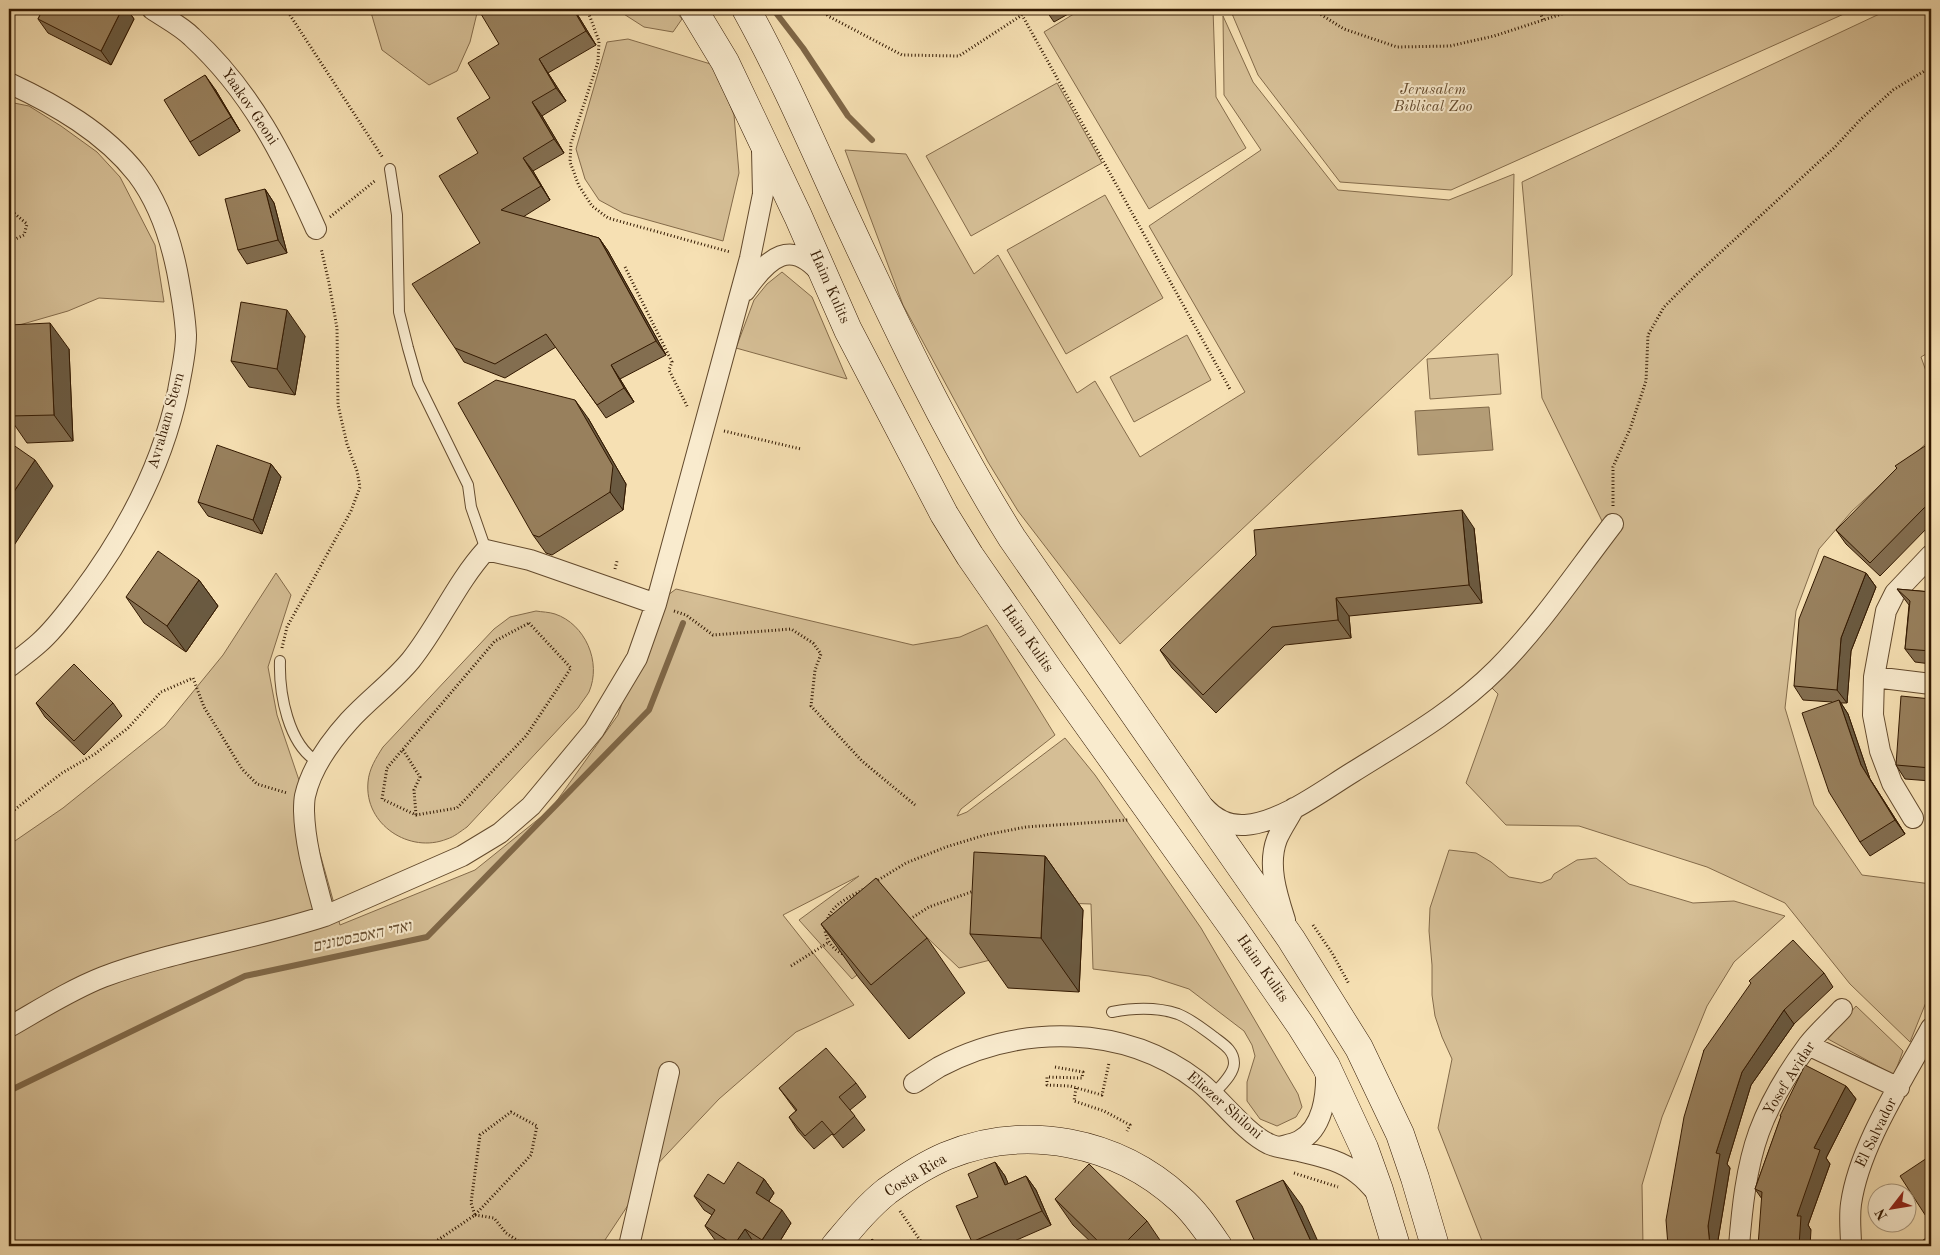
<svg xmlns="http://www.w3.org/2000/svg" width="1940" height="1255" font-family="'Old Standard TT','Frank Ruhl Libre',serif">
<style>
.green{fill:#d5be95;stroke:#846b4a}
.water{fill:#b39c76;stroke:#7f6747}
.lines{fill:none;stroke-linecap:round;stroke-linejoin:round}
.stream{stroke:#7f6747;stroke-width:6}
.lane-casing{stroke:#634a2d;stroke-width:12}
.street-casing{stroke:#634a2d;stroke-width:22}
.secondary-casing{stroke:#321800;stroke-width:29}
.path{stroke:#321800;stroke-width:3;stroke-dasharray:1 2.5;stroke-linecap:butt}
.lane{stroke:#f9ebce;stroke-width:10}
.street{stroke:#f9ebce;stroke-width:20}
.secondary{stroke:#f9ebce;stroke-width:28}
.wall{fill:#836e50;stroke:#321800}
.shaded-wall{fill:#6a5a41;stroke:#321800}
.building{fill:#98805d;stroke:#321800}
.labels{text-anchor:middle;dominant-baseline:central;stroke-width:4;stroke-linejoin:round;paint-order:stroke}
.park-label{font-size:15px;font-style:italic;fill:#634a2d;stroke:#f9ebce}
.street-label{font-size:15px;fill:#321800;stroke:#f9ebce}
.water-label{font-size:16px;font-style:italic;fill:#664d2f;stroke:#f9ebce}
</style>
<rect width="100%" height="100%" fill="#f6e0b3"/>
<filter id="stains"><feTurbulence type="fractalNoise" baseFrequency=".004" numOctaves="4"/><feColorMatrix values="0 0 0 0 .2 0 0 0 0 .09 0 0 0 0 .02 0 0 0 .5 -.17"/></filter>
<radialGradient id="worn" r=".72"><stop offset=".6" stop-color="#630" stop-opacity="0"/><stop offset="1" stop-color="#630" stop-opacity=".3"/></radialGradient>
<path class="green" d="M370 9H478L470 42 457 71 429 85 382 50Z
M616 9H674L682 19 673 32 644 27Z
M1082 9H1213L1216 97 1246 148 1149 209 1044 32Z
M1230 9H1855L1451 190 1340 182 1258 75Z
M1890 9H1931V351L1921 357 1931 385V439L1852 511 1819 549 1796 611 1785 708 1814 805 1862 875 1931 884V990L1910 1042 1850 984 1785 903 1707 867 1579 826 1506 825 1466 783 1498 694 1488 684 1603 523 1542 398 1522 182Z
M1223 16 1253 82 1338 190 1449 200 1514 174 1512 275 1120 644 1018 511 988 462 903 305 845 150 906 154 974 274 998 255 1077 393 1095 381 1140 457 1245 392 1149 226 1261 150 1224 95Z
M628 39 714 65 734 115 739 173 723 241 623 213 599 200 585 179 576 149 607 42Z
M1057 83 1102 163 971 236 926 156Z
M9 102 29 106 61 126 97 152 120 177 155 245 164 302 99 298 68 311 9 328Z
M1105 195 1163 298 1066 354 1007 250Z
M782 272 812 297 847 379 736 348 754 300 767 284Z
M1187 335 1211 380 1134 422 1110 377Z
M1498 354 1501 394 1430 399 1427 359Z
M276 573 291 595 268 667 277 715 302 789 340 925 475 870 551 809 618 715 656 604 676 589 913 645 960 637 987 625 1055 735 961 809 957 816 967 812 1065 738 1095 775 1201 928 1298 1094 1302 1107 1296 1117 1277 1126 1260 1119 1247 1101V1082L1255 1056 1252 1045 1244 1031 1189 989 1149 976 1093 969 1091 904 1006 901 1002 957 959 968 916 927 852 979 799 920 859 876 783 915 854 1005 796 1032 719 1099 650 1172 601 1246H9V845L63 808 165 726 223 655Z
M536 611C542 612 549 612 555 614 585 624 602 662 589 692 586 697 581 703 578 708L467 827C461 831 454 837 447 839 410 854 364 825 368 782 369 769 376 758 383 747L494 629 510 617Z
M1449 850 1476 853 1491 862 1509 877 1541 883 1551 879 1554 874 1577 860 1596 858 1629 884 1693 903 1734 901 1785 916 1734 962 1707 1006 1662 1117 1642 1185 1643 1246H1484L1438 1128 1452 1059 1442 1037 1435 1016 1432 995V965L1429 931 1430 908Z
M1856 1006 1903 1051 1894 1075 1828 1039Z"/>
<path class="water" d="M1489 407 1493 450 1418 455 1415 411Z"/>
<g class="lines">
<path class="stream" d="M773 9 803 48 848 116 872 140
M9 1091 245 976 427 937 649 710 683 623"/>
<g class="lane-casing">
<path id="lane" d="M390 169 397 215 399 312 408 348 418 383 468 485 471 507 486 550
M280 661C279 693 288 745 318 762
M1112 1012C1133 1008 1157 1007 1178 1014 1191 1019 1203 1029 1214 1037 1223 1044 1234 1050 1234 1063 1234 1075 1219 1087 1213 1095"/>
</g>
<g class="street-casing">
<path id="street" d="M152 9C165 18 181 26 192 37 251 91 284 157 316 229
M9 83C56 105 104 132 137 174 159 203 170 237 177 271 181 292 185 314 186 335 186 354 181 373 178 391 162 466 126 534 80 595 67 612 55 629 39 643 29 652 19 659 9 667
M745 291C768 258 791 236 823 276
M1874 677 1931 684
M1205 808C1215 819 1229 826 1245 825 1282 822 1322 791 1353 772 1404 740 1454 712 1497 669 1540 626 1576 572 1613 524
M1913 818 1892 783 1880 751 1873 715 1874 677 1886 611 1895 593 1931 555
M325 916C316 881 305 847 304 811 304 807 304 801 305 796 311 769 330 742 349 721 368 700 393 682 411 660 439 625 456 583 486 550L530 560 656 604
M1285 920C1277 895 1267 865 1277 839 1281 829 1289 818 1294 808
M9 1027C39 1010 70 990 103 977 175 950 252 940 325 916L462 856 500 833 531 806 594 730 637 658 656 604 750 258 763 194 762 150
M1808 1045 1899 1088
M914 1083C922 1078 931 1072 939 1067 1020 1024 1124 1024 1198 1081 1220 1098 1244 1132 1269 1144 1278 1148 1289 1149 1299 1151 1319 1156 1341 1160 1358 1174 1365 1179 1371 1186 1377 1193
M1279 1147C1286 1145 1293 1144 1299 1141 1323 1129 1327 1095 1326 1070
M629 1246 669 1072
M1739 1246C1742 1209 1746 1168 1759 1132 1770 1102 1788 1072 1808 1045 1818 1032 1831 1021 1842 1009
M1851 1246C1851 1233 1849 1218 1851 1204 1859 1146 1903 1080 1931 1028"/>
</g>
<g class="secondary-casing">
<path id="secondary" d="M693 9 725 62 798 216 848 330 944 514 970 556 1051 673 1234 929 1301 1026 1326 1066 1364 1148 1379 1190 1396 1246
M746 9C783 76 813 146 845 216 896 326 948 436 1012 538L1291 939 1359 1048 1400 1134 1415 1178 1435 1246
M835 1246C851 1227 867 1207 887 1191 905 1178 925 1165 946 1156 1025 1123 1117 1141 1180 1199 1195 1212 1207 1230 1218 1246"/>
</g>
<path class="path" d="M286 9 383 158
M587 9 599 41 598 62 571 143 570 162 579 186 592 206 608 218 730 252
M823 9 828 16 902 55 959 56 1022 15 1231 391
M1272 9 1275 13 1317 12
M1312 9 1344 29 1397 47 1450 46 1494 36 1577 9
M1539 9 1543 20
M9 209 27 224 24 235 9 242
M330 217 376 180
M625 267 672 362 669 370 688 408
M724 431 801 449
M1613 506V467L1630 429 1646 381 1648 335 1664 307 1695 276 1834 148 1861 119 1893 90 1931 67
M615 569 617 561
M674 611 686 615 713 635 791 629 813 643 821 654 815 670 811 706 862 761 915 805
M529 623 571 668 526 736 457 808 416 815 382 799 387 768 495 641Z
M282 648 287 627 351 511 360 487 357 471 347 444 338 405 337 328 329 283 321 248
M403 750 420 777 414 790 416 815
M9 814 62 773 95 754 128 728 161 692 193 678 204 707 242 769 257 784 287 793
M875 882 906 863 946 847 985 835 1026 827 1128 820
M907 921 929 907 974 891
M827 922C830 905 850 897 864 889
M1313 925 1332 953 1349 984
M825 928C825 939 833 950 843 954
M791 966 829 942
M1055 1067 1083 1072 1082 1078 1047 1077V1085L1070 1086 1102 1095 1109 1063H1110
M1076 1088 1074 1101 1104 1111 1130 1125 1127 1131
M1294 1173 1338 1187
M900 1211 924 1246
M475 1215 494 1218 506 1233 526 1246
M429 1246 475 1215 507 1181 531 1155 537 1126 511 1112 480 1135 471 1203 475 1215"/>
<use href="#lane" class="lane"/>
<use href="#street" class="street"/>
<use href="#secondary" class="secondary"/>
</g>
<path class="wall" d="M43 9H127L134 19 111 65 48 33 38 19Z
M545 9H574L596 45 548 73 566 101 542 116 564 153 533 171 550 200 523 217 599 238 608 251 666 355 620 379 634 402 606 418 556 347 505 378 464 362 455 348 480 243 478 153 490 98 499 44Z
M1038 9H1077L1054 22 1045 9 1040 12Z
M215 89 240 131 199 156 190 142Z
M265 189 274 203 287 253 247 264 238 250Z
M305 336 295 395 249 387 231 361Z
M69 349 73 441 27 443 9 417Z
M588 418 626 484 623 510 552 555 546 553 533 535Z
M1931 450V524L1880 576 1846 544 1836 530Z
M271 464 281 477 262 534 208 516 198 502Z
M1474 528 1482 603 1349 616 1351 638 1285 645 1216 713 1172 668 1160 650Z
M1866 573 1876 587 1851 651 1847 703H1841L1848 714 1870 779 1905 834 1870 856 1860 842 1832 702 1803 700 1794 686Z
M199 580 218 606 186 652 144 623 126 597Z
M1897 589 1931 592V664L1915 662 1905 649 1909 605Z
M1931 699V781L1905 779 1896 765Z
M36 703H113L122 716 84 755 45 717Z
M1045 856 1083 910 1079 992 1008 988 970 934Z
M821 924 927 938 965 993 909 1039 859 978Z
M1824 973 1833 987 1794 1024 1751 1085 1727 1164 1730 1168 1718 1240 1668 1246 1704 1050Z
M856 1083 866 1097 850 1110 865 1130 843 1148 832 1134 814 1149 798 1131 789 1117 796 1111 779 1088Z
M1846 1086 1856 1099 1826 1158 1830 1164 1808 1225 1811 1230 1762 1199 1755 1189 1781 1117 1780 1116Z
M995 1162 1005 1176 1008 1184 1026 1176 1036 1190 1051 1225 1003 1246H975L972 1242 978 1197Z
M764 1179 774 1193 769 1201 791 1223 777 1246H760L754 1243 752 1246H725L715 1240 705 1226 712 1215 704 1210 694 1196 724 1184Z
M1055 1199 1147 1221 1164 1246H1095L1073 1225Z"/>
<path class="shaded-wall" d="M122 9H127L134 19 111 65 101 51Z
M573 9H574L596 45 586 31Z
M539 59 566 101 556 88Z
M205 75 215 89 240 131 231 117Z
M532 102 542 116 564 153 554 139Z
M523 158 533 171 550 200Z
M265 189 274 203 287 253 278 240Z
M599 238 608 251 666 355 656 341Z
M287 310 305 336 295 395 277 369Z
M50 323 69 349 73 441 54 415Z
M611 365 620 379 634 402 624 388Z
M575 400 588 418 626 484 623 510 610 492Z
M35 460 53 486 9 553V499Z
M271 464 281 477 262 534 253 520Z
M1462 510 1474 528 1482 603 1469 585Z
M1866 573 1876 587 1851 651 1847 703 1837 690 1841 638Z
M199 580 218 606 186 652 167 626Z
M1336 598 1349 616 1351 638 1338 620Z
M1839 700 1848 714 1870 779 1905 834 1895 820 1861 765Z
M1045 856 1083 910 1079 992 1041 938Z
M1784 1010 1794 1024 1751 1085 1727 1164 1730 1168 1718 1240V1246H1710L1708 1226 1716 1153 1742 1072Z
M1846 1086 1856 1099 1826 1158 1830 1164 1808 1225 1811 1230 1810 1246H1799L1797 1216 1814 1148Z
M995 1162 1005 1176 1015 1199 1005 1185Z
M1026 1176 1036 1190 1051 1225 1042 1211Z
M764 1179 774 1193 765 1207 756 1193Z
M1283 1180 1302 1206 1320 1246H1313Z
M782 1210 791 1223 777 1246H767L762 1240Z
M745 1229 754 1243 752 1246H735L734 1245Z"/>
<path class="building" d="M43 9H122L101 51 38 19Z
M478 9H540L541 11 545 9H573L586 31 539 59 556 88 532 102 554 139 523 158 541 186 501 210 599 238 656 341 611 365 624 388 597 405 546 334 495 364 455 348 412 284 480 243 439 176 478 153 457 118 490 98 468 63 499 44Z
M205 75 231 117 190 142 164 100Z
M265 189 278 240 238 250 225 199Z
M241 302 287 310 277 369 231 361Z
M50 323 54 415 9 416V325Z
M496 380 575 400 613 466 610 492 539 537 533 535 458 403Z
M9 442 35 460 9 499Z
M1928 444 1931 450V503L1924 508 1870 563 1836 530 1897 468 1895 466Z
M217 445 271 464 253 520 198 502Z
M1462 510 1469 585 1336 598 1338 620 1272 627 1203 695 1160 650 1256 555 1254 530Z
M158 551 199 580 167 626 126 597Z
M1824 556 1866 573 1841 638 1837 690 1794 686 1799 619Z
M1897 589 1931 592V651L1905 649 1910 601Z
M74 664 113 703 74 741 36 703Z
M1901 696 1931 699V768L1896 765Z
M1839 700 1861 765 1895 820 1860 842 1829 792 1802 713Z
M974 852 1045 856 1041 938 970 934Z
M876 878 927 938 871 985 821 924Z
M1793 940 1824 973 1784 1010 1742 1072 1716 1153 1720 1154 1708 1226 1710 1246H1668L1666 1220 1684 1117 1704 1050 1751 983 1749 981Z
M826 1048 856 1083 839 1097 855 1116 834 1135 822 1121 805 1136 789 1117 797 1110 779 1088Z
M1805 1065 1846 1086 1814 1148 1820 1150 1797 1216H1801L1799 1246H1758L1762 1192 1755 1189 1781 1116H1780Z
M1930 1156 1931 1158V1224L1900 1176Z
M738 1162 764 1179 756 1193 782 1210 762 1240 745 1229 734 1245 705 1226 715 1210 694 1196 708 1174 724 1184Z
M995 1162 1005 1185 1026 1176 1042 1211 972 1242 956 1206 978 1197 968 1174Z
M1089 1164 1147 1221 1122 1246H1103L1055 1199Z
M1283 1180 1313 1246H1257L1236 1201Z
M1931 1235V1246H1914Z
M872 1239 881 1246H866Z
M909 1240 916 1246H904Z"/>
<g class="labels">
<g class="park-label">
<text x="1433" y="90">Jerusalem<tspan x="1433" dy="17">Biblical Zoo</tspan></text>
</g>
<g class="street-label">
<text transform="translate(249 107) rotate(56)">Yaakov Geoni</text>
<text transform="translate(829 287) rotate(66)">Haim Kulits</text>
<text transform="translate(167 421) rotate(-74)">Avraham Stern</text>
<text transform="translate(1027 639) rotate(55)">Haim Kulits</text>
<text transform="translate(1262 969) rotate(55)">Haim Kulits</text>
<text transform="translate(1790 1079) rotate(-58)">Yosef Avidar</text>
<text transform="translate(1224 1106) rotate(41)">Eliezer Shiloni</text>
<text transform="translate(1877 1133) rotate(-64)">El Salvador</text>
<text transform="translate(916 1176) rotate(-31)">Costa Rica</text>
</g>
<g class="water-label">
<text transform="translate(362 937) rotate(-12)">ואדי האסבסטונים</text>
</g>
</g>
<rect width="1940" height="1255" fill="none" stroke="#f6e0b3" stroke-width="30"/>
<rect x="10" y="10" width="1920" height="1235" fill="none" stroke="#321800" stroke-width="2.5"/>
<rect x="15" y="15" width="1910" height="1225" fill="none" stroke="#321800"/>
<g transform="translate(1892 1208) rotate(239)"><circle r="24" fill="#f9ebce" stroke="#a9977c"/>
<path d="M0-4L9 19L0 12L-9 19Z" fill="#8f2418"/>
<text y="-8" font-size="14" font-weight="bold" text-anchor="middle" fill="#321800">N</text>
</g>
<rect width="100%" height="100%" filter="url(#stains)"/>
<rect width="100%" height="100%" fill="url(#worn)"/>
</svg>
